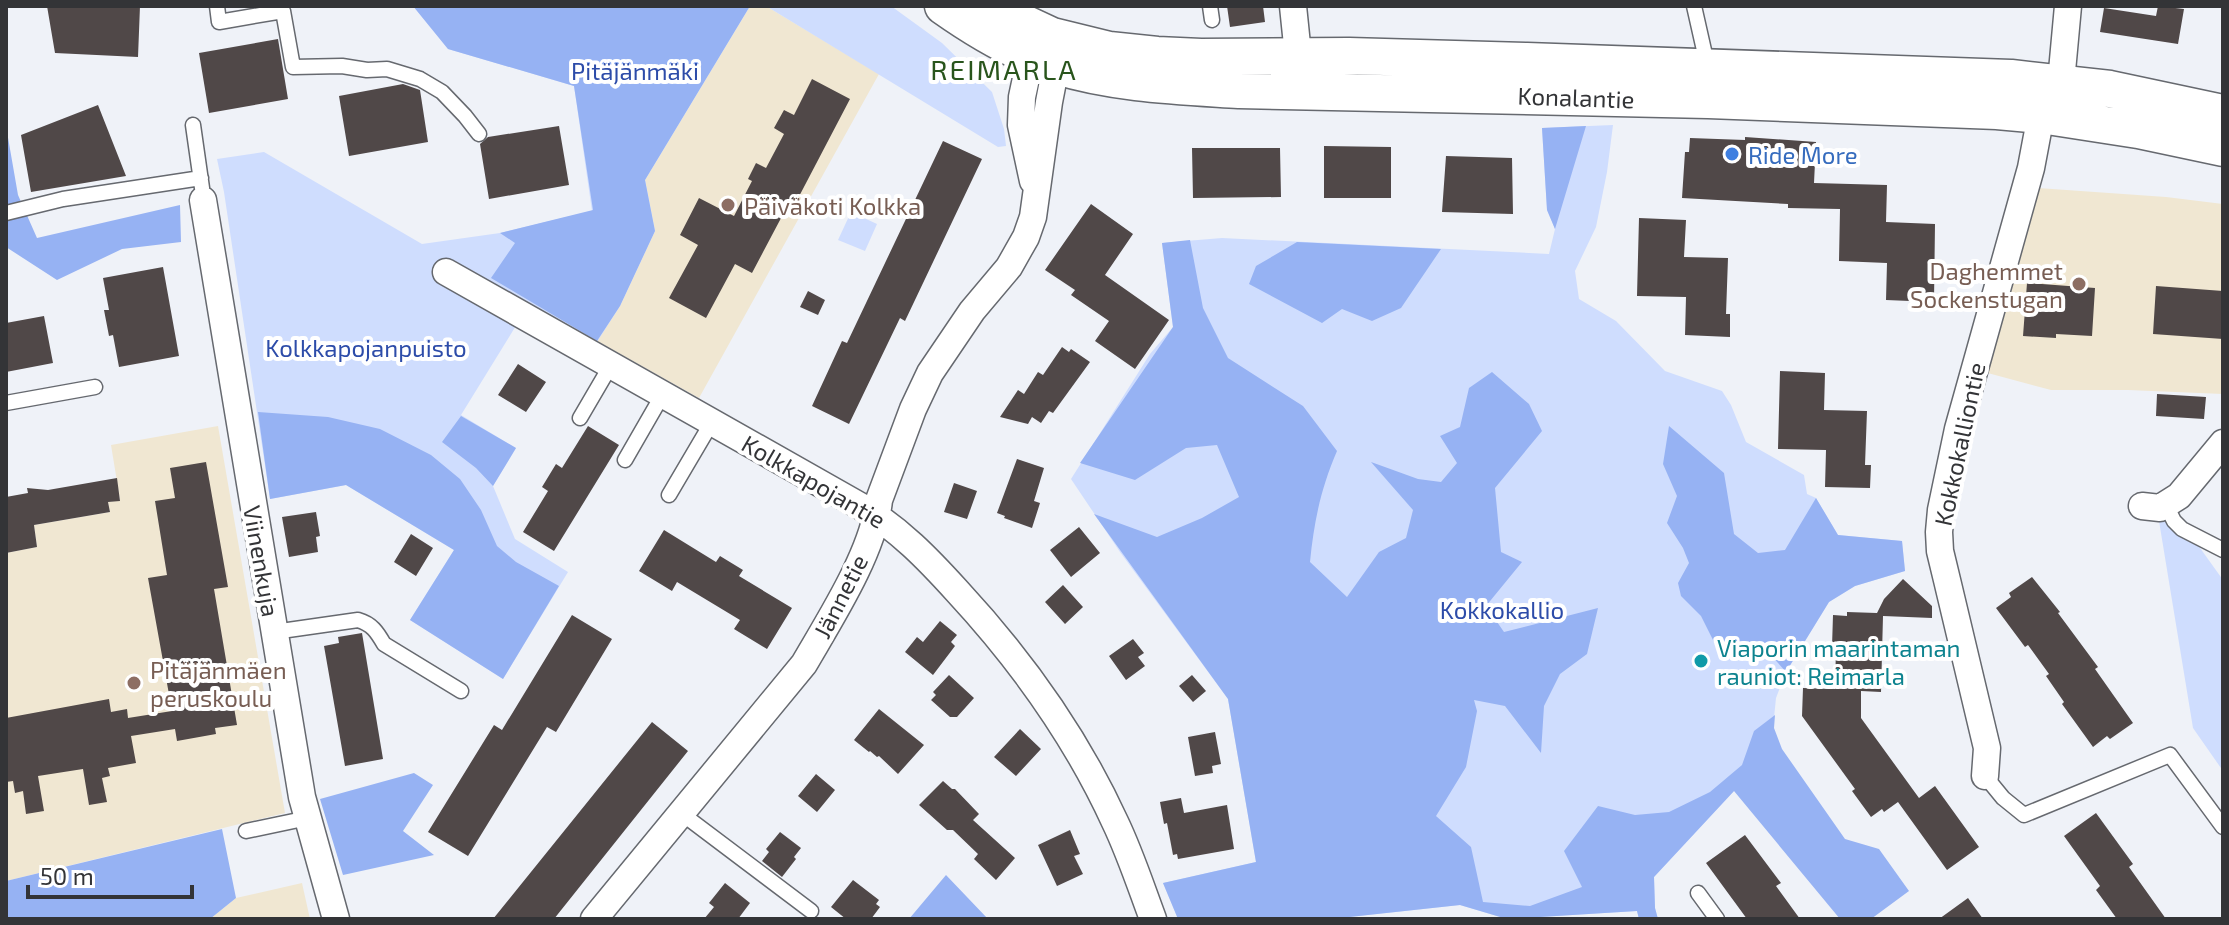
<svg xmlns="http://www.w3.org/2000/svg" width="2229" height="925" font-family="'Exo 2',sans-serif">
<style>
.education{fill:#f0e7d2}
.green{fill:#cfddfe}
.forest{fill:#96b2f3}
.building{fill:#504848}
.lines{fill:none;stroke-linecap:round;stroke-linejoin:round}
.lane-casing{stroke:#66696f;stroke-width:17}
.street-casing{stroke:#66696f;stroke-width:29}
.secondary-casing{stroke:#66696f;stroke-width:39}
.lane{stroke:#fff;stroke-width:14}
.street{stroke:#fff;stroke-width:26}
.secondary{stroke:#fff;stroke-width:36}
.shop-dot{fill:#3f7fe0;stroke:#fff;stroke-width:3}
.education-dot{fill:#8d6e63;stroke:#fff;stroke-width:3}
.culture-dot{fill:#0f9aa8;stroke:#fff;stroke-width:3}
.labels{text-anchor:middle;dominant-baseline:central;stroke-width:8;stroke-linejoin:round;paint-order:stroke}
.park-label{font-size:24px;fill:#2d4ca9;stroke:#fff}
.street-label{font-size:24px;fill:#333437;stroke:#fff}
.shop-label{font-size:24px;fill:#366cbe;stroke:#fff;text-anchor:start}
.education-label{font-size:24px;fill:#785e54;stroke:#fff;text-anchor:start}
.culture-label{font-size:24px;fill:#0d838f;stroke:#fff;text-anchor:start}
.quarter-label{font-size:28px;letter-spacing:2px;fill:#29551c;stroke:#fff}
</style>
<rect width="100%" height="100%" fill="#eff2f8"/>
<path class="education" d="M750 6H766L879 74 699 398 597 341 620 306 655 231 645 180Z
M2038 188 2166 197 2223 204V394L2128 390H2051L1984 372Z
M218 426 285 813 6 881V553L37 547 34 525 110 512 108 502 120 500 111 445Z
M302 883 310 919H210L236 898Z"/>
<path class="green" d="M413 6H750L645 180 655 231 620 306 583 364 517 324 461 415 516 448 493 486 515 539 568 572 503 679 410 620 454 550 346 485 270 499 224 192 217 159 264 152 422 244 500 233 592 211 574 86 448 49Z
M766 6H891L942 43 992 92 1004 129 1006 146 998 147Z
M1613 125 1607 172 1596 227 1575 271 1579 299 1616 321 1665 371 1722 391 1731 405 1746 442 1804 475 1807 494 1816 498 1838 535 1902 541 1905 571 1855 586 1829 602 1786 672 1776 698 1773 728 1734 791 1654 877 1655 908 1658 919H1639L1637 911 1507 919 1460 905 1331 919H1178L1163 883 1256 862 1228 699 1120 552 1071 479 1150 354 1173 327 1162 243 1222 238 1549 254 1555 229 1547 210 1542 128Z
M851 212 877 224 865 251 838 240Z
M2175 513 2223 580V771L2193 728 2159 521Z"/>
<path class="forest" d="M413 6H750L645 180 655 231 620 306 597 341 491 278 515 243 500 233 593 210 574 86 448 49Z
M6 126 18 195 37 238 180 205 181 242 122 249 57 280 6 247Z
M1586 126 1555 229 1547 210 1542 128Z
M1190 240 1203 308 1228 358 1303 406 1337 451C1321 488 1314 521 1310 562L1347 597 1379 552 1406 538 1413 510 1371 462 1418 479 1441 482 1457 463 1440 436 1460 427 1469 388 1492 372 1529 404 1542 431 1495 488 1501 552 1522 562 1486 606 1504 632 1598 608 1587 654 1560 674 1544 706 1541 753 1505 706 1474 700 1477 711 1466 767 1436 816 1471 847 1483 902 1530 906 1582 887 1564 851 1598 806 1635 815 1669 812 1710 792 1742 765 1754 731 1775 715 1774 728 1782 749 1845 839 1879 849 1909 891 1871 919H1840L1734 791 1654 877 1655 908 1658 919H1639L1637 911 1507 919 1460 905 1331 919H1178L1163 883 1256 862 1228 699 1094 514 1157 537 1202 518 1239 497 1217 445 1186 448 1135 480 1080 463 1173 327 1162 243Z
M1297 242 1441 249 1401 308 1372 321 1342 309 1322 323 1249 284 1256 266Z
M258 412 328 417 380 429 431 455 460 479 481 510 497 546 516 562 559 586 503 679 410 620 454 550 346 485 270 499Z
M461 416 516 448 493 486 476 468 442 442Z
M1669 426 1724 473 1734 534 1758 553 1785 550 1816 498 1838 535 1902 541 1905 571 1855 586 1829 602 1786 672 1764 647 1728 651 1716 646 1701 616 1681 596 1678 583 1689 563 1683 548 1667 523 1677 496 1663 464Z
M414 773 433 785 403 831 434 855 343 875 320 799Z
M222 829 236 898 210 919H6V881Z
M946 875 988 919H909Z"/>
<path class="building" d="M47 6H140L138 57 55 53Z
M1227 6H1263L1265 22 1230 27Z
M2158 6 2184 9 2178 44 2100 32 2104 8 2156 16Z
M278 39 288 99 209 113 199 53Z
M812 79 850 99 794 206 789 203 752 273 735 264 706 318 669 298 698 245 680 235 699 198 734 216 752 181 748 179 756 163 766 168 784 134 774 128 784 110 794 115Z
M403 84 420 90 428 142 349 156 339 96Z
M98 105 126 176 31 192 21 135Z
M559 126 569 185 489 199 480 144 488 137Z
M1745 137 1816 142 1814 183 1887 185 1886 222 1935 224 1934 302 1886 300 1887 263 1839 261 1840 209 1788 208V204L1682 198 1685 152H1689L1690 138 1745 140Z
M943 141 982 159 905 321 900 318 849 424 812 406 842 341 847 343Z
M1324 146 1391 147V198H1324Z
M1192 148H1280L1281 197 1193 198Z
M1446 156 1512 158 1513 214 1442 212Z
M1091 204 1133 234 1105 275 1169 320 1135 369 1095 341 1109 321 1071 295 1075 290 1045 270Z
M1639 218 1686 220 1684 257 1728 258 1726 314H1730V337L1685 335 1686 297 1637 296Z
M163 267 179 356 119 367 113 335 109 336 104 310H109L103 278Z
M2027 283 2095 288 2092 336 2056 334V338L2023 336Z
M2156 286 2223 291V339L2153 334Z
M808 291 825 300 818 315 800 307Z
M44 316 53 363 6 372V323Z
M1062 347 1069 352 1071 349 1090 362 1053 413 1049 411 1041 423 1032 417 1028 424 1000 417 1018 390 1024 394 1038 372 1043 375Z
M518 364 546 382 526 412 498 395Z
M1780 371 1825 373 1824 410 1867 411 1865 465H1871L1870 488 1825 487 1826 450 1778 449Z
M2157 394 2206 397 2204 419 2156 416Z
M588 426 619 445 554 551 523 532 548 491 542 487 556 464 562 468Z
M1017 459 1044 468 1034 501 1040 503 1032 528 1004 518 1005 516 997 513Z
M206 462 228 587 214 589 237 725 215 728 216 734 177 741 175 729 131 736 136 763 108 768 110 776 102 778 107 802 89 805 83 769 38 776 44 811 26 814 23 791 15 793 13 781 6 782V718L109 699 111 712 127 709 128 718 172 711 148 578 167 575 155 501 175 498 170 468Z
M117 478 120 501 108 502 110 512 34 525 37 547 6 553V497L28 493 27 488 48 490Z
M954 483 977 491 967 519 944 512Z
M316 512 320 536 316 537 318 552 289 557 282 517Z
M1079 527 1100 553 1071 577 1050 550Z
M664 530 716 562 720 556 743 570 739 576 792 608 767 649 734 629 740 620 677 582 672 591 639 571Z
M411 534 433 548 416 576 394 562Z
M2032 577 2060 612 2058 613 2098 667 2095 669 2133 723 2110 739 2107 736 2093 747 2062 704 2064 702 2046 676 2049 674 2028 645 2025 647 1996 608 2011 597 2009 593Z
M1903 579 1932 606V618L1883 616 1881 692 1861 691V718L1919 798 1935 786 1979 847 1947 870 1898 802 1884 812 1882 809 1871 817 1852 791 1855 789 1802 716 1803 688 1835 689 1836 647H1832L1833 615 1847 616V612L1877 613 1884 599Z
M1063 585 1083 607 1065 624 1045 602Z
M572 615 612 639 556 732 547 727 468 856 428 832 494 725 502 730Z
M940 621 957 635 951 642 955 646 933 675 905 652 917 637 923 642Z
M362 633 383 759 345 766 324 646 339 643 338 637Z
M1133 639 1144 653 1138 657 1145 666 1126 680 1109 656Z
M949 675 974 698 957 717H950L931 700 936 695 933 692Z
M1192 675 1206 691 1193 702 1179 686Z
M879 709 924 745 898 774 879 756 877 757 870 751 869 752 854 740Z
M652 722 688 751 554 919H493Z
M1020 729 1041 749 1016 776 994 757Z
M1215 732 1221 764 1212 766 1213 773 1195 776 1188 737Z
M816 774 835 790 817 812 798 796Z
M943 781 952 789H955L979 814 973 820 1015 858 996 880 974 859 978 854 953 830H947L919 805Z
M1181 798 1184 813 1227 805 1234 849 1178 859 1177 854 1173 855 1167 823 1164 824 1160 802Z
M2096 813 2133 864 2129 867 2166 919H2117L2096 890 2100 886 2064 836Z
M1070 830 1080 854 1074 856 1083 874 1057 886 1038 845Z
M780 832 801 848 794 857 796 859 782 877 762 861 769 852 766 849Z
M1745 835 1781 883 1776 886 1800 919H1747L1706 863Z
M853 880 879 900 876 904 880 907 871 919H846L831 907Z
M725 883 750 903 738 919H704L714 907 709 903Z
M1968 898 1983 919H1939Z"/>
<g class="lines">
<g class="lane-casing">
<path id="lane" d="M217 6 219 22 283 11 293 67 342 66 367 70 387 69 420 79 442 92 465 116 479 134
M1210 6 1212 20
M1694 6 1708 68
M193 125 202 188
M6 213 63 199 201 178
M6 403 95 387
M580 418 611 365
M625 460 663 394
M669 495 712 422
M2166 505 2174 521 2182 529 2223 550
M274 632 358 620C372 624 377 632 384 644L461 691
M1985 776 2003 798 2024 815 2170 755 2223 827
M681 813 811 911
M246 831 308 818
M1698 893 1717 919"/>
</g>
<g class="street-casing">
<path id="street" d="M1293 6 1300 74
M1033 181 1021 125 1022 97 1031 55 1043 44
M203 200 302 797 336 919
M446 272 862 507C899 529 928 559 957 591 1021 660 1076 737 1115 822 1130 853 1141 887 1153 919
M2142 506 2160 508 2179 496 2223 443
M1985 776 1987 748 1947 580 1940 551 1939 532 1941 510 1958 429 2031 168 2041 115 2061 82 2068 6
M594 919 804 664C830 619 874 551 879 500L913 409 930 373 972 311 1009 267 1026 237 1033 217 1049 102 1056 66 1053 48"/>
</g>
<g class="secondary-casing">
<path id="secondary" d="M943 6C977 30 1017 54 1057 66 1115 84 1178 86 1239 90L1708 100 1997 111 2041 115 2138 130 2223 148
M994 9 1052 36 1109 50 1157 55 1201 57 1349 56 1527 61 2011 78 2110 89 2223 113"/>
</g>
<use href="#lane" class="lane"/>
<use href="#street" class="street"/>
<use href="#secondary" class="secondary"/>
</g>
<circle class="shop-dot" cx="1732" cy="154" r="8"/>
<g class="education-dot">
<circle cx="728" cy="205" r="8"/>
<circle cx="2079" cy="284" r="8"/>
<circle cx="134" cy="683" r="8"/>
</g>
<circle class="culture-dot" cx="1701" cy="661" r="8"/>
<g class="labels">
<g class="park-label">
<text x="635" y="70">Pitäjänmäki</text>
<text x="366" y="347">Kolkkapojanpuisto</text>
<text x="1502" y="609">Kokkokallio</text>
</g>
<g class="street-label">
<text transform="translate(1576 97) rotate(2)">Konalantie</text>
<text transform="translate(1959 444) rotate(-78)">Kokkokalliontie</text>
<text transform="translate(814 481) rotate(30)">Kolkkapojantie</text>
<text transform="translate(262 561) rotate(80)">Viinenkuja</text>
<text transform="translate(840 596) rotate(-63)">Jännetie</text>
</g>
<g class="shop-label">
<text x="1748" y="154">Ride More</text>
</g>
<g class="education-label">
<text x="744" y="205">Päiväkoti Kolkka</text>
<text x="2063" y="270" text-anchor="end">Daghemmet<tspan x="2063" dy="28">Sockenstugan</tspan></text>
<text x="150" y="669">Pitäjänmäen<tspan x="150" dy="28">peruskoulu</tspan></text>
</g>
<g class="culture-label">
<text x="1717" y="647">Viaporin maarintaman<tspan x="1717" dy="28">rauniot: Reimarla</tspan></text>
</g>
<g class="quarter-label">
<text x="1004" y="69">REIMARLA</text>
</g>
</g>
<rect width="2229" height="925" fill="none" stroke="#333437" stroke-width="16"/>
<path d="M28 885v12h164v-12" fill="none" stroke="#333437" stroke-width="4"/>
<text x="40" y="885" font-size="24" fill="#333437" stroke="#ffffff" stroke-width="6" paint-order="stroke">50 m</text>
</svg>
